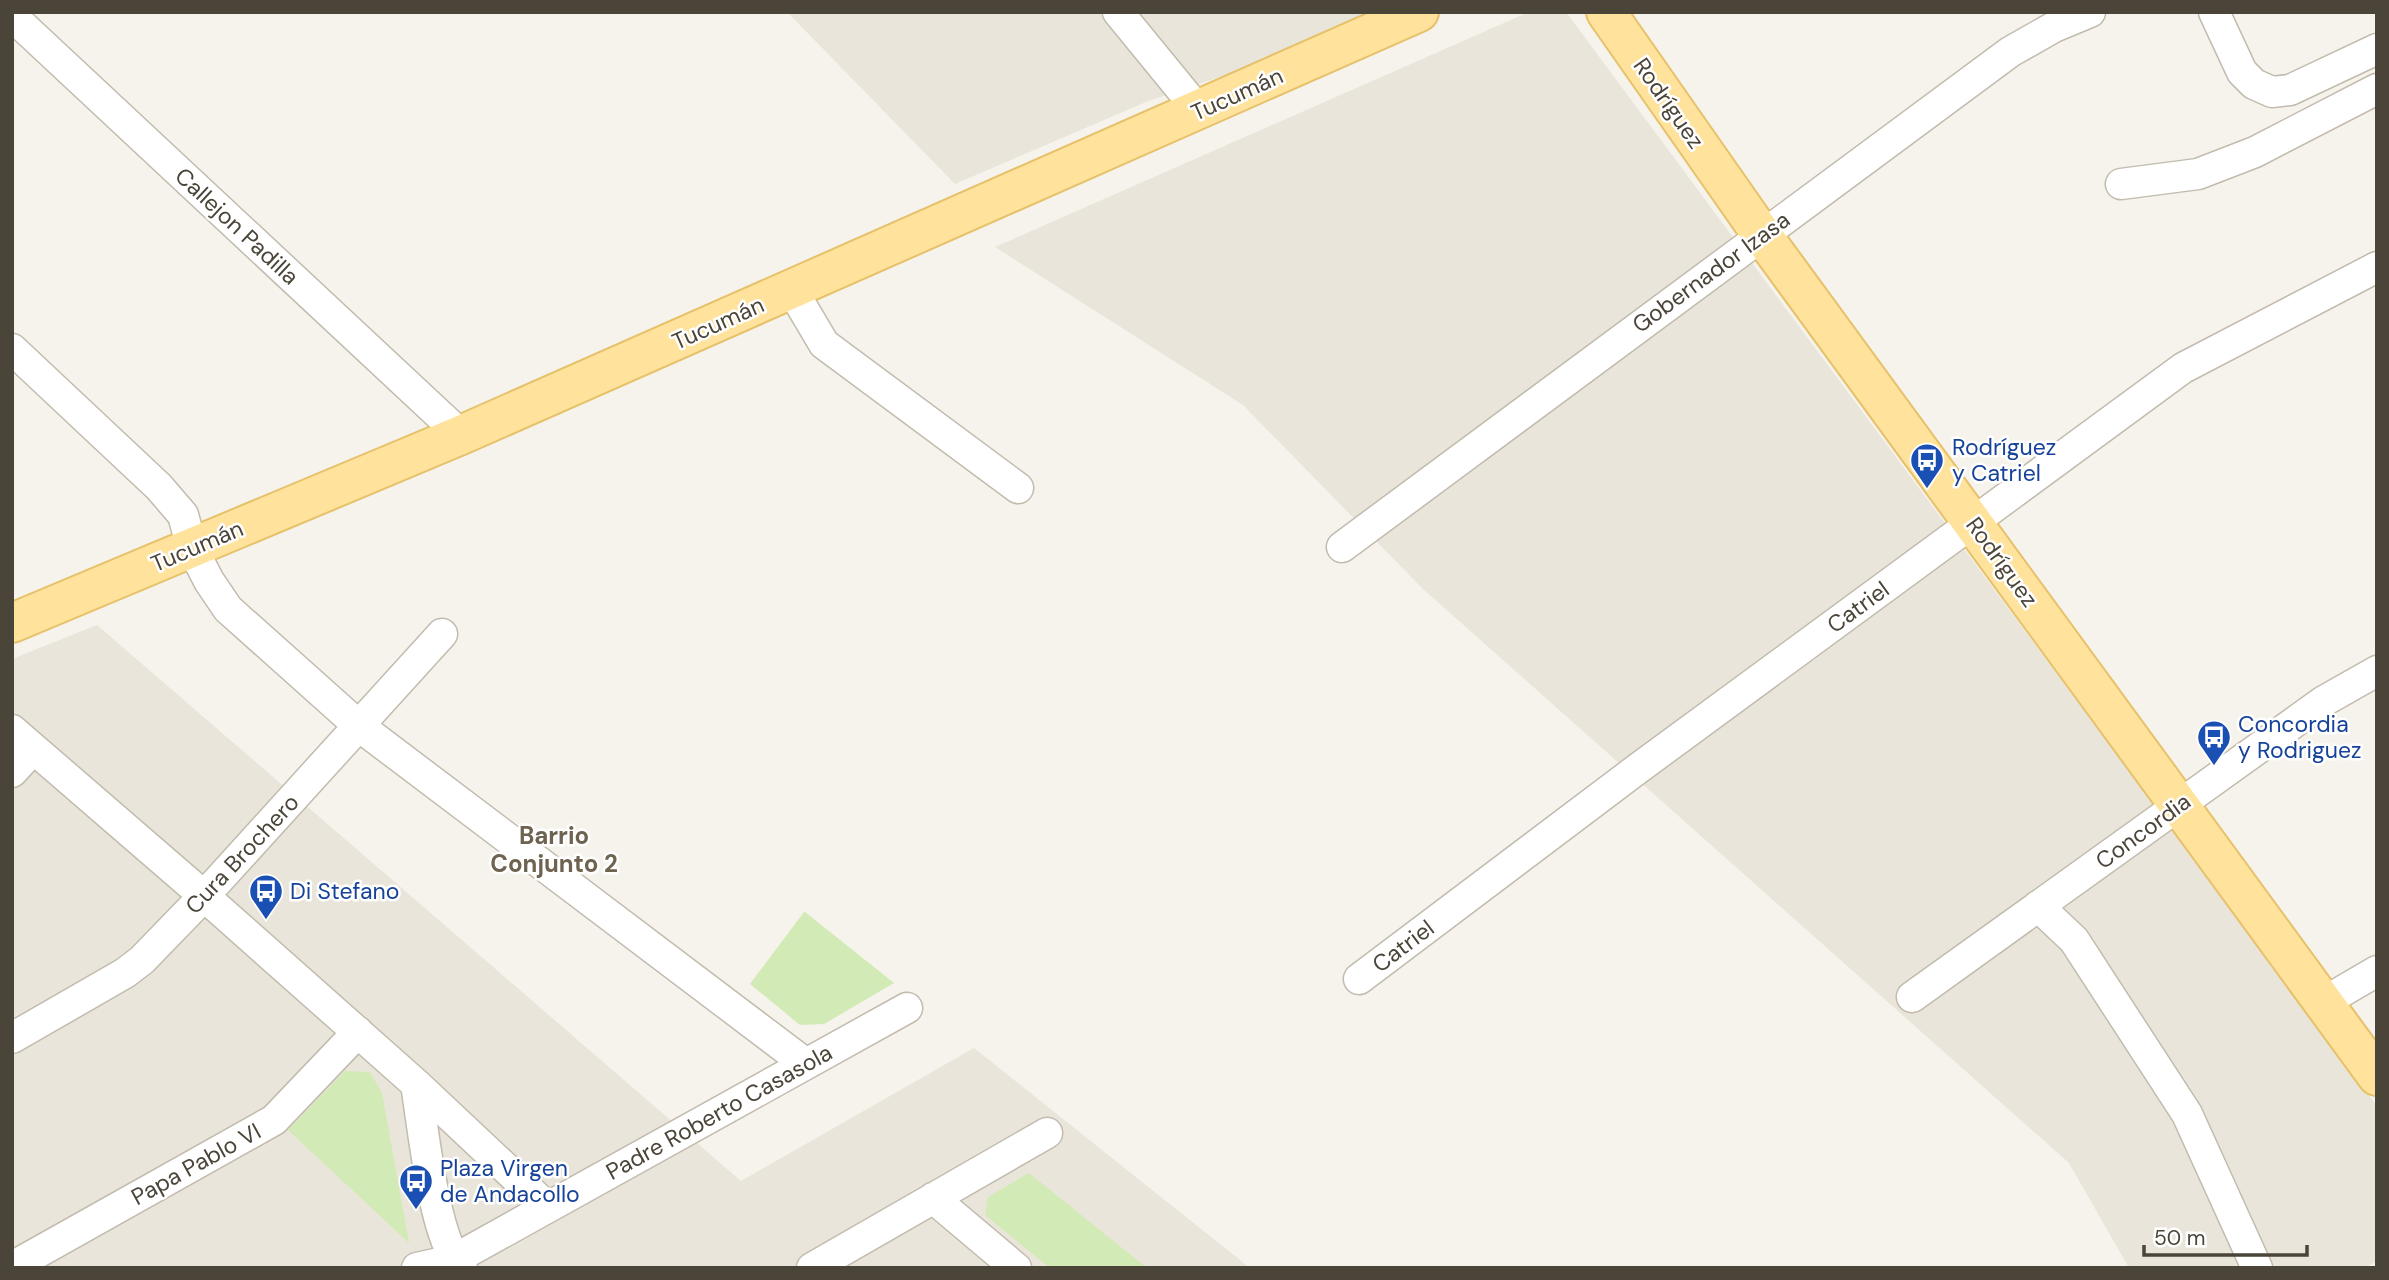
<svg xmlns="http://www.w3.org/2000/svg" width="2389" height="1280" font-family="'DM Sans',sans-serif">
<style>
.residential{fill:#eae5da}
.green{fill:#d2eab5}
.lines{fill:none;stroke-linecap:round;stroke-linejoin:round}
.minor-casing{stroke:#c2bbae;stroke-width:33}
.major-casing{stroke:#e6c16a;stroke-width:42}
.minor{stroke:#fff;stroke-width:30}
.major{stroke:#ffe39c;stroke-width:38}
.labels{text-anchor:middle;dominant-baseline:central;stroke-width:5;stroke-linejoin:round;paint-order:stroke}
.street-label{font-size:23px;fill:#4b4439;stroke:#fff}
.transit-label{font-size:23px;fill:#164399;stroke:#fff;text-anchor:start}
.neighbourhood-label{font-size:24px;font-weight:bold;fill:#6e6250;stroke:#fff}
</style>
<rect width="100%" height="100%" fill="#f6f3ec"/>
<path class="residential" d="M787 12H1370L1237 71 1146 102 955 184Z
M1529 12H1566L2377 1106V1261L2364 1268H2129L2069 1163 1423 589 1243 405 995 247Z
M97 625 741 1181 974 1048 1250 1268H12V659Z"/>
<path class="green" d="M804 912H805L894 983 824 1024 800 1025 750 984Z
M345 1071 370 1072 382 1093 409 1243 288 1130Z
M1029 1173 1147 1268H1050L985 1215 988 1197Z"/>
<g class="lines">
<g class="minor-casing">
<path id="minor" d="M1118 12 1199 111
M2214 12 2242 72 2254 84 2272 92 2290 90 2377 49
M12 16 461 435
M2121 184 2198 174 2255 152 2377 89
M792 290 824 344 1018 488
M12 349 159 487 183 515 192 548 209 581 228 609 359 726 806 1064
M1342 547 2010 52 2054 27 2090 12
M12 730 204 896 416 1084 547 1207
M12 772 33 749
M2038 906 2074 940 2187 1114 2257 1268
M1359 979 1636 770 2183 368 2377 267
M1912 997 2324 701 2377 671
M2324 1002 2377 971
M12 1038 125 973 142 960 204 896 442 634
M416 1084C423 1126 434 1242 462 1268
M933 1198 1016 1268
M12 1267 274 1120 358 1032
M417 1268 453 1260 907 1008
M812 1268 1047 1133"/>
</g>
<g class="major-casing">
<path id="major" d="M1606 12 1762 235 2377 1076
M12 623 461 435 1419 12"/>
</g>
<use href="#minor" class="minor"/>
<use href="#major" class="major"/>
</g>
<defs>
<g id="bus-pin" transform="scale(1.75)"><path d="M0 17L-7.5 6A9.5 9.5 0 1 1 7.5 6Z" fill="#1a4fb4" stroke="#fff"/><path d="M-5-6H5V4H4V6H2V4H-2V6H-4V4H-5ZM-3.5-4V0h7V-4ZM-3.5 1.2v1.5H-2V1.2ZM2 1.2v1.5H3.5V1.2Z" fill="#fff"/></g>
</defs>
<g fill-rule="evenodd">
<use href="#bus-pin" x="1927" y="460"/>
<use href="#bus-pin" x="2214" y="737"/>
<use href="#bus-pin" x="266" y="891"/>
<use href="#bus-pin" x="416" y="1181"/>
</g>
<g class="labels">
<g class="street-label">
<text transform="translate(1237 94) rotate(-24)">Tucumán</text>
<text transform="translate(1669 103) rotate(55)">Rodríguez</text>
<text transform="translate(237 226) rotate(43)">Callejon Padilla</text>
<text transform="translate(1711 272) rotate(-36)">Gobernador Izasa</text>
<text transform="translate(718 323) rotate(-24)">Tucumán</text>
<text transform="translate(197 546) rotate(-23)">Tucumán</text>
<text transform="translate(2002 562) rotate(54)">Rodríguez</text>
<text transform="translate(1858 607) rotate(-36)">Catriel</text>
<text transform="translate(2143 831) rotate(-36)">Concordia</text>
<text transform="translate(242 854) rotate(-47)">Cura Brochero</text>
<text transform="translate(1403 946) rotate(-37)">Catriel</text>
<text transform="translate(719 1112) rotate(-29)">Padre Roberto Casasola</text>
<text transform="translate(196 1164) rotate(-29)">Papa Pablo VI</text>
</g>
<g class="transit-label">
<text x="1952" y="447">Rodríguez<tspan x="1952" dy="26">y Catriel</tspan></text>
<text x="2238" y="724">Concordia<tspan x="2238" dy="26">y Rodriguez</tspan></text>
<text x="290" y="891">Di Stefano</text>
<text x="440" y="1168">Plaza Virgen<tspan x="440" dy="26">de Andacollo</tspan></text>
</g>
<g class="neighbourhood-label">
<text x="554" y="835">Barrio<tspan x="554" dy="28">Conjunto 2</tspan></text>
</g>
</g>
<rect width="2389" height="1280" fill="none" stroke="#4b4439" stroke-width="28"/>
<path d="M2144 1245v10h163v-10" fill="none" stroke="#4b4439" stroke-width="3.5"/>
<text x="2154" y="1245" font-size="21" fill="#4b4439" stroke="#ffffff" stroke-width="5" paint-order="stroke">50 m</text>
</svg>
